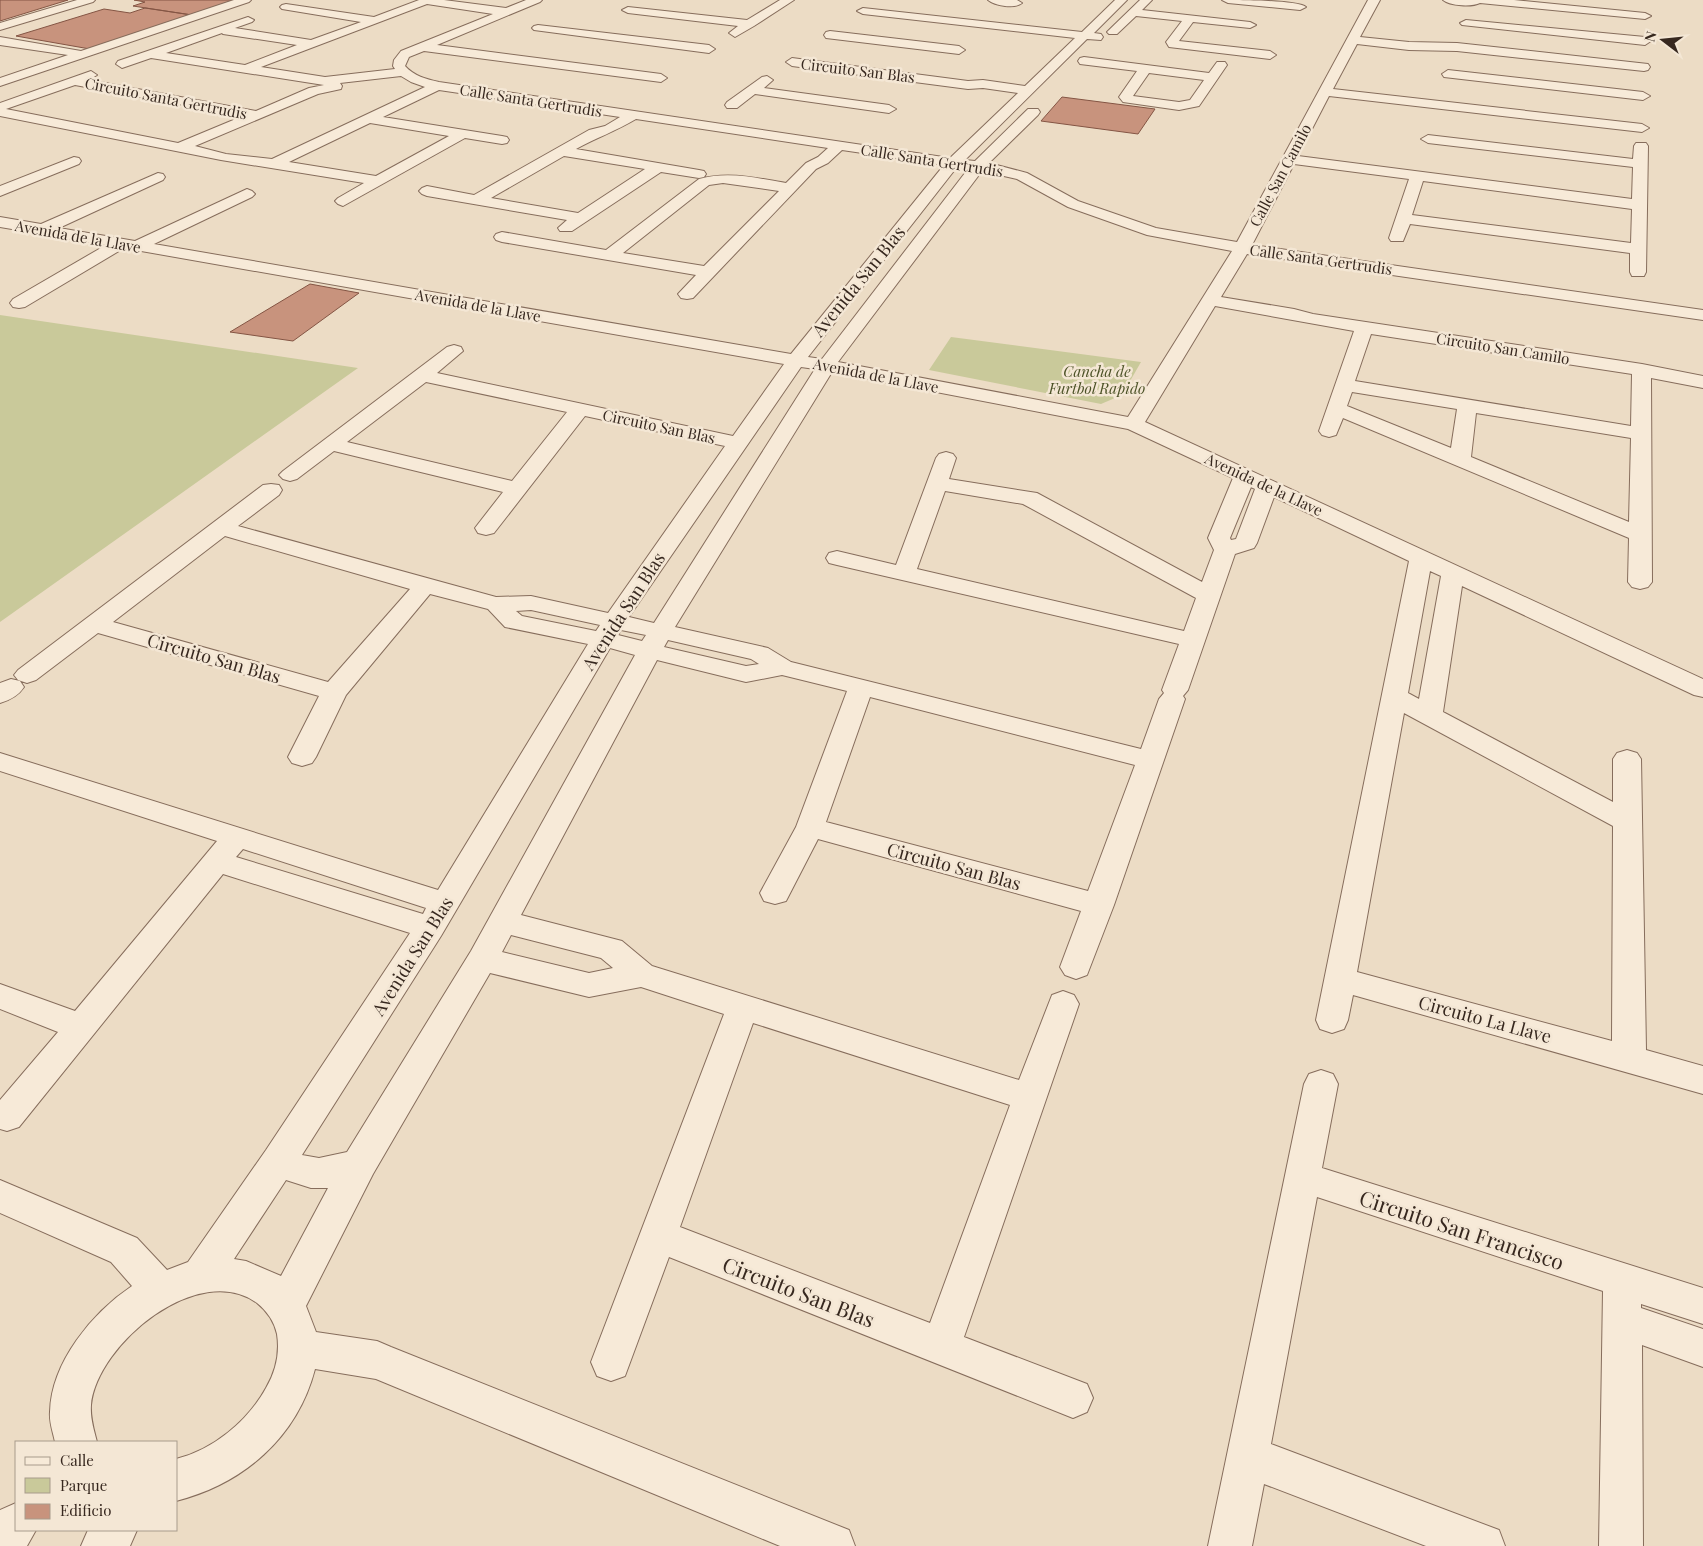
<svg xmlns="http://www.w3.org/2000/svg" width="1703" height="1546" font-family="'Playfair Display',serif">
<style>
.green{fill:#c9c99a}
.building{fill:#c8937d;stroke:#845544}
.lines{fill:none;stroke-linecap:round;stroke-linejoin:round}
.minor-casing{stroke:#866d5c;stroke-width:2}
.minor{fill:#f7ead8;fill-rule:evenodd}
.labels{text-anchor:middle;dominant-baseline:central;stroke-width:5;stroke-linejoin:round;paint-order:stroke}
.far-street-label{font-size:15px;fill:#37281f;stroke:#f4e7d5}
.far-park-label{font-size:15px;font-style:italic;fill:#4c5227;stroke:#f4e7d5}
.street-label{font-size:18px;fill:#37281f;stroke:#f4e7d5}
.near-street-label{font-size:21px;fill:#37281f;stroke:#f4e7d5}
</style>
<rect width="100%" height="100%" fill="#ecdcc5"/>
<path class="green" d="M0 315 358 368 0 622Z
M951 337 1141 362 1122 395 1101 404 929 370Z"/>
<path class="building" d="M0 0H68L0 21Z
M134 0H235L192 15 133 6 145 2Z
M145 8 192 15 90 49 16 36 104 9 130 13Z
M1062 97 1155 109 1138 134 1041 121Z
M310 284 359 293 293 341 230 332Z"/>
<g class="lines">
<g class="minor-casing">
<path id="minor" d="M77 0H95L93 2 0 30V23Z
M234 0H251L249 2 0 86V78L68 55 0 45V37L81 51Z
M419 0H444L506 8 526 0H542L540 2 437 45 661 74 667 78 661 82 424 51 409 57 405 66C414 76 426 79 439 82L950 158 1018 93 983 88 968 89 792 66 786 62 792 58 968 81 983 80 1025 86 1075 38 863 14 857 11 863 8 1082 32 1115 0H1127L1094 33 1101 34 1103 37 1101 40 1087 39 965 160 975 161 1028 109H1038L1040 112 1038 115 989 163 1027 173 1078 201 1156 228 1237 242 1368 0H1380L1360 37 1409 42 1457 43 1648 64 1650 67 1648 70 1644 71 1457 51 1409 50 1357 44 1333 89 1642 124 1649 128 1642 132 1329 96 1298 156 1632 199 1633 167 1428 143 1421 139 1428 135 1633 159 1634 146 1636 143H1646L1648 146 1646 272 1644 276H1632L1630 272V253L1410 224 1403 241H1391L1389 238 1409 179 1294 164 1252 245 1703 310V320L1247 254 1221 297 1294 309 1313 314 1642 364 1703 376V388L1651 378 1652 582 1648 587 1640 589 1632 587 1628 582 1629 538 1343 418 1336 435 1329 437 1322 435 1319 431 1354 331 1215 306 1145 422 1703 679V697L1694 695 1462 586 1443 712 1613 802V759L1617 753 1627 750 1637 753 1641 759 1646 1050 1703 1066V1094L1353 995 1348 1020 1344 1029 1332 1033 1320 1029 1316 1020 1409 561 1274 497 1257 543 1254 548 1235 554 1188 690 1183 696 1185 699 1114 905 1087 975 1076 979 1065 975 1060 967 1081 911 818 839 786 901 775 904 764 901 760 893 796 827 847 691 782 675 746 682 657 660 521 915 622 941 652 966 1019 1080 1052 995 1063 991 1074 995 1079 1004 964 1337 1087 1384 1093 1398 1087 1412 1073 1418 669 1257 625 1376 611 1381 597 1376 591 1362 724 1014 641 987 589 997 490 973 373 1174 306 1306 316 1332 377 1341 391 1347 849 1530 855 1546H780L376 1379 315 1369C297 1438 243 1484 176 1501V1459C213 1450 248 1421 266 1388 276 1371 280 1353 277 1334 274 1321 267 1311 257 1303 199 1260 97 1344 91 1405 90 1418 94 1430 97 1442H55C53 1432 49 1422 50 1412 51 1362 93 1312 132 1286L111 1262 0 1213V1180L137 1238 167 1270 188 1262 266 1150 410 933 223 874 19 1127 7 1131 0 1129V1100L58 1032 0 1009V984L75 1011 217 841 0 771V753L438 890 588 644 505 627 488 609 430 594 346 695 316 757 312 763 302 766 292 763 288 757 319 696 98 633 36 680 27 683 18 680 14 675 18 670 263 485 271 484 279 485 282 490 279 495 238 526 496 597 531 596 608 613 725 446 585 416 494 533 486 535 478 533 475 528 503 492 334 451 297 479 290 481 283 479 279 475 283 471 447 347 454 345 461 347 463 351 437 373 733 436 784 364 124 248 25 307 19 308 13 307 10 303 13 299 106 245 0 227V217L41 224 158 173 163 174 165 177 163 180 59 228 135 241 247 189 252 191 255 194 252 197 154 244 791 354 944 165 842 150 828 163 816 169 693 298 687 299 681 298 678 294 696 275 502 242 496 240 494 237 496 234 502 232 606 250 699 179C729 171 756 178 786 183L806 163 818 157 828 148 636 119C616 131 596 138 576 149L699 170 704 171 706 174 704 177 699 178 661 172 572 231H560L558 228 567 220 427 196 422 194 419 191 422 188 427 186 474 195 589 130 605 126 620 117 439 90 383 117 502 136 507 137 509 140 507 143 502 144 465 138 343 206 338 204 335 201 338 198 364 183 221 160 0 116V103L91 71 97 75 89 80 256 111 309 88 324 85 151 58 122 68 116 64 118 61 248 17 254 20 252 22 235 28 311 40 361 22 282 9 280 7 282 5 286 4 374 17ZM427 4 493 14 401 51 394 60 393 66 395 69 325 77 261 67ZM222 33 223 34 297 45 245 65 166 53ZM401 76 411 82 425 87 272 159 226 154 195 146 318 94 341 89 342 86 340 83ZM75 85 243 116 178 143 6 109ZM370 123 449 136 376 176 289 162ZM564 156 645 169 578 213 491 198ZM957 167 968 169 822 359 808 357ZM982 171 1017 179 1068 207 1147 235 1232 251 1128 417 838 362ZM1423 181 1632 209 1631 243 1412 215ZM723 183 779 191 704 266 623 253 709 185ZM1371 334 1632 374 1631 426 1355 381ZM801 367 815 369 654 623 629 617ZM832 372 1128 429 1233 478 1208 538 1214 550 1202 582 1037 493 949 479 956 458 953 454 946 452 939 454 936 458 896 565 837 551 829 553 826 558 829 563 837 565 1179 644 1162 690 1164 693 1159 699 1141 749 791 662 768 648 675 627ZM426 382 567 412 512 481 347 442ZM1352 392 1457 409 1451 448 1347 406ZM1476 413 1631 438 1629 522 1471 457ZM1251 487 1255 489 1236 539 1231 540 1230 538ZM945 491 1023 504 1196 598 1184 631 917 569ZM225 536 410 589 328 682 113 622ZM1430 571 1441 576 1419 699 1408 693ZM531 610 600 625 596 631 522 616 516 611ZM621 630 646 635 642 641 618 635ZM668 640 751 659 759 664 746 666 664 647ZM610 648 635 655 471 951 347 1152 319 1158 302 1155 441 936ZM870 697 1135 765 1088 891 826 822ZM1404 713 1613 826 1612 1041 1357 972ZM243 849 426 908 423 914 236 857ZM511 935 601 958 613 968 589 973 502 952ZM753 1023 1010 1105 930 1323 680 1227ZM286 1180 311 1188H328L281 1276 246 1261 234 1259Z
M780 0H794L754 26 735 37 729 33 738 26 628 13 622 10 628 7 747 20Z
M988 0H1017L1022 3C1015 9 995 6 988 0Z
M1140 0H1152L1142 10 1250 22 1256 25 1250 28 1193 22 1179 41 1270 51 1276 55 1270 59 1169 47 1166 42 1182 21 1136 16 1117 34H1109L1107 32 1109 30Z
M1222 0C1238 0 1297 0 1306 7L1300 10 1228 3Z
M1443 0H1514L1645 13 1651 16 1645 19 1480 3C1472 7 1450 6 1443 0Z
M1466 20 1645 37 1651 41 1645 45 1462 25 1460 23Z
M538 25 709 45 715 49 709 53 534 30 532 28 534 26Z
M830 31 959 46 965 50 959 54 826 38 824 35 826 32Z
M1084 57 1209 73 1217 62H1225L1227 65 1199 106 1179 110 1123 102 1119 97 1137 71 1080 64 1078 61 1080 58ZM1149 73 1204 80 1190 100 1179 102 1133 96Z
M1448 70 1643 92 1650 96 1643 100 1444 77 1442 74Z
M767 76 773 80 764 88 889 105 896 109 889 113 755 94 737 108H727L725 105 727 102 762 77Z
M74 157 79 158 81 161 79 164 0 196V186Z
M11 679 20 681 24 687C18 696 10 700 0 703V683Z
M1321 1070 1333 1074 1338 1084 1322 1168 1703 1288V1324L1641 1304V1308L1703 1329V1367L1642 1345 1643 1546H1599L1603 1291 1317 1197 1271 1444 1499 1530 1505 1546H1426L1264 1484 1252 1546H1208L1304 1084 1309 1074Z
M16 1503V1530H36L27 1546H0V1510Z
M88 1530H137L130 1546H81Z"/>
</g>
<use href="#minor" class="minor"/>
</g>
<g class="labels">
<g class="far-street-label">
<text transform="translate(858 70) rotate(7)">Circuito San Blas</text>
<text transform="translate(166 98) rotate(11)">Circuito Santa Gertrudis</text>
<text transform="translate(531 100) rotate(9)">Calle Santa Gertrudis</text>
<text transform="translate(932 160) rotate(9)">Calle Santa Gertrudis</text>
<text transform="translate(1280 175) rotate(-62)">Calle San Camilo</text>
<text transform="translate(78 236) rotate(10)">Avenida de la Llave</text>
<text transform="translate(1321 259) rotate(8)">Calle Santa Gertrudis</text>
<text transform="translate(478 305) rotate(10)">Avenida de la Llave</text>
<text transform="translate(1503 348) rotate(9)">Circuito San Camilo</text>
<text transform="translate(876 375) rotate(11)">Avenida de la Llave</text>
<text transform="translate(659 426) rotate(12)">Circuito San Blas</text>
<text transform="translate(1264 484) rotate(25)">Avenida de la Llave</text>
</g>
<g class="far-park-label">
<text x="1097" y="371">Cancha de<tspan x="1097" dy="17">Furtbol Rapido</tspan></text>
</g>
<g class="street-label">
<text transform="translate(858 281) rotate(-51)">Avenida San Blas</text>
<text transform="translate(623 611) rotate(-57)">Avenida San Blas</text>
<text transform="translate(214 658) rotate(16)">Circuito San Blas</text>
<text transform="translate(954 866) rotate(15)">Circuito San Blas</text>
<text transform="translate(412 956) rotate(-58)">Avenida San Blas</text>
<text transform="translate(1485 1019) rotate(15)">Circuito La Llave</text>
</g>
<g class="near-street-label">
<text transform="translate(1462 1229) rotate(18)">Circuito San Francisco</text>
<text transform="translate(799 1291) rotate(21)">Circuito San Blas</text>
</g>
</g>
<rect x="15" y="1441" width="162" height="90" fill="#f4e7d5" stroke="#a89b8c"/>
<rect x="25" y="1457" width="25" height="8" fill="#f7ead8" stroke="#a89b8c"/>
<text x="60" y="1466" font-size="15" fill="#37281f">Calle</text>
<rect x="25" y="1478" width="25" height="15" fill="#c9c99a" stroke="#a89b8c"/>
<text x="60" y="1491" font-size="15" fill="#37281f">Parque</text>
<rect x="25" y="1504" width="25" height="15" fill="#c8937d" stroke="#a89b8c"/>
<text x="60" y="1516" font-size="15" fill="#37281f">Edificio</text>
<g transform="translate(1663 40) rotate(286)" stroke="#f4e7d5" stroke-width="4" paint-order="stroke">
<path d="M0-4L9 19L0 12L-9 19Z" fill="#37281f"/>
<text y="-8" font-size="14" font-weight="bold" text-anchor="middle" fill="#37281f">N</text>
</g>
</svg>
